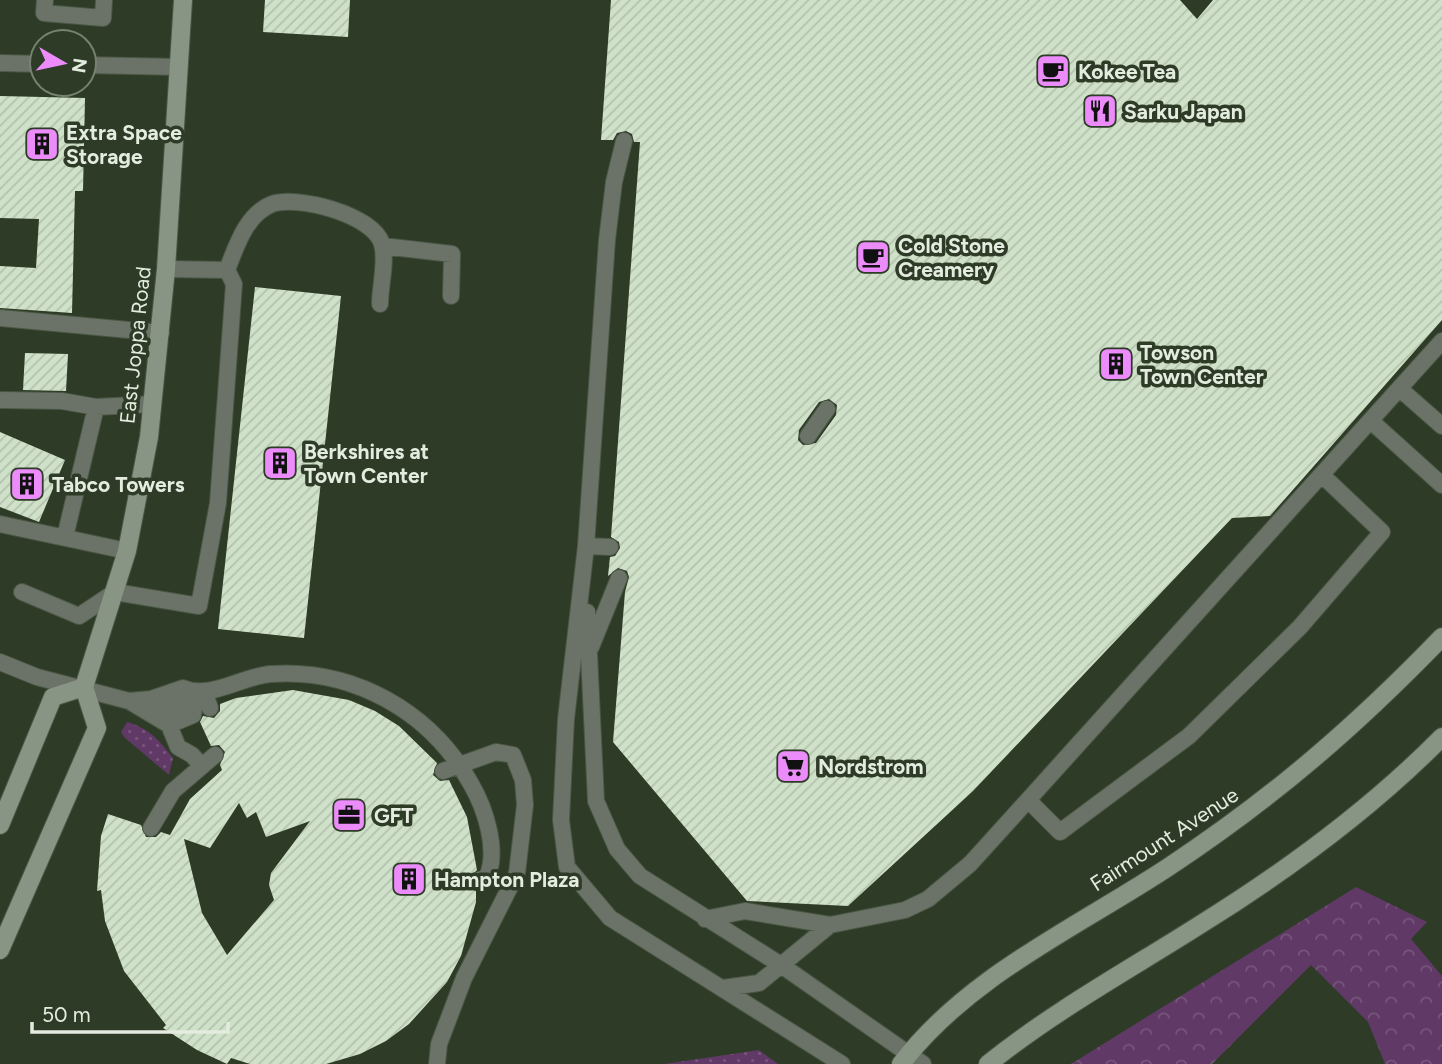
<svg xmlns="http://www.w3.org/2000/svg" width="1442" height="1064" font-family="Figtree,sans-serif">
<style>
.forest{fill:url(#forest-crowns)}
.park{fill:url(#park-dots)}
.building{fill:url(#building-hatch);fill-rule:evenodd}
.lines{fill:none;stroke-linecap:round;stroke-linejoin:round}
.service-casing{stroke:#4a5744;stroke-width:18}
.secondary-casing{stroke:#4a5744;stroke-width:20}
.service{stroke:#6b7368;stroke-width:16}
.secondary{stroke:#889484;stroke-width:18}
.labels{text-anchor:middle;dominant-baseline:central;stroke-width:7;stroke-linejoin:round;paint-order:stroke}
.poi-label{font-size:21px;font-weight:bold;fill:#e3ecdf;stroke:#2d3b27;text-anchor:start}
.street-label{font-size:21px;fill:#e3ecdf;stroke:#2d3b27}
</style>
<defs>
<pattern id="forest-crowns" width="20" height="18" patternUnits="userSpaceOnUse" patternTransform="scale(1.75)"><rect width="20" height="18" fill="#603966"/><path d="M2 6a3 3 0 1 1 6 0M12 15a3 3 0 1 1 6 0" fill="none" stroke="#77567b"/></pattern>
<pattern id="park-dots" width="8" height="8" patternUnits="userSpaceOnUse" patternTransform="scale(1.75)"><rect width="8" height="8" fill="#603966"/><path d="M2 2h.1M6 6h.1" fill="none" stroke="#77567b" stroke-width="1.8" stroke-linecap="round"/></pattern>
<pattern id="building-hatch" width="6" height="6" patternUnits="userSpaceOnUse" patternTransform="scale(1.75)"><rect width="6" height="6" fill="#cfe1c8"/><path d="M-1 1l2-2M0 6l6-6M5 7l2-2" fill="none" stroke="#b3c2ad"/></pattern>
</defs>
<rect width="100%" height="100%" fill="#2d3b27"/>
<path class="forest" d="M1356 887 1427 922 1411 939 1442 976V1064H1385L1368 1022 1311 965 1212 1064H1071Z"/>
<path class="park" d="M127 722C149 728 159 740 173 758L169 775 125 738 121 732Z
M759 1050 778 1064H664Z"/>
<path class="building" d="M265 0H350L348 37 263 32Z
M611 0H1180L1197 19 1213 0H1442V320L1270 516 1232 518 973 791 848 906 747 901 613 742 625 592 629 577 627 571 618 568 608 576 610 557 615 556 620 548 619 542 611 537 640 142H634L632 134 626 131 617 133 613 140H601ZM829 399 837 405 836 415 816 443 803 445 798 440 799 430 819 402Z
M0 96 85 98 83 191H75L72 313 0 308V266L36 268 39 219 0 218Z
M255 287 341 296 304 638 218 629Z
M25 353 68 354 66 391 23 390Z
M0 432 65 460 39 522 0 507Z
M293 690 349 700 375 711 399 726 437 763 433 775 440 781 449 780 467 817 477 870 467 880 470 889 476 891V902L461 956 447 982 409 1024 386 1041 360 1054 326 1064H250L231 1058 227 1064 197 1050 163 1028 166 1025 124 971 105 921 101 890 97 891 101 836 108 814 141 825 146 837H156L161 832 170 835 190 799 222 770 220 765 225 752 219 745 211 746 200 722 203 716 214 718 220 711V704L236 698ZM239 803 247 818 256 812 266 837 310 821 271 873 269 885 274 900 227 955 202 913 184 839 210 848Z"/>
<g class="lines">
<g class="service-casing">
<path id="service" d="M45 0 44 13 103 18 104 0
M0 63 42 64
M84 65 179 67
M624 141 614 182 607 240 586 546 566 719 561 820 567 867 610 918 842 1064
M383 246 452 254 451 296
M166 269 227 270
M0 318 161 333
M1400 389 1442 426
M0 400 62 401 96 407 153 404
M1372 422 1442 485
M808 436 827 409
M0 524 127 551
M65 537 96 407
M586 546 610 547
M22 592 79 616 115 592 199 606 218 503 234 284 227 270C236 247 246 214 272 204 298 195 374 215 382 244 387 261 380 286 380 304
M587 612 596 801 617 849 640 876 781 965 923 1064
M591 647 619 578
M0 662 37 677 129 701 169 725 193 715 196 694
M204 691 210 708
M151 699 165 709 191 703 196 694
M129 701 151 699 183 688C211 700 242 676 271 674 354 668 431 712 471 784 485 808 499 850 487 877L477 881
M169 725 178 747 192 755 200 764
M1028 800 1060 832 1189 736 1300 627 1382 532 1323 476
M151 828 173 791 215 755
M705 919 745 911 830 925 905 910 928 899 970 864 1028 800 1442 341
M723 988 759 983 830 925
M437 1064 439 1044 464 978 517 873 525 805 523 780 513 755 496 752 443 771"/>
</g>
<g class="secondary-casing">
<path id="secondary" d="M0 825 53 697 84 687
M0 950 97 728 84 687 127 551 149 437 166 269 183 0
M901 1064C969 975 1078 927 1170 866 1274 797 1355 727 1442 637
M988 1064C1054 1011 1127 971 1198 926 1285 872 1370 810 1442 737"/>
</g>
<use href="#service" class="service"/>
<use href="#secondary" class="secondary"/>
</g>
<defs>
<g id="cafe-square" transform="scale(1.75)"><rect x="-9" y="-9" width="18" height="18" rx="4" fill="#ec8cfa" stroke="#2d3b27"/><path d="M-5.5-4.5H6V0H3Q3 3.5 0 3.5H-2.5Q-5.5 3.5-5.5 0ZM3-3.2v2h1.7v-2ZM-6 4.5H4V6H-6Z" fill="#111"/></g>
<g id="restaurant-square" transform="scale(1.75)"><rect x="-9" y="-9" width="18" height="18" rx="4" fill="#ec8cfa" stroke="#2d3b27"/><path d="M-5-6h1v4h1v-4h1v4h1v-4h1v5L-1.5 .5V6h-2V.5L-5-1ZM5-6V6H3V1.5H1.5Q1.5-4 5-6Z" fill="#111"/></g>
<g id="building-square" transform="scale(1.75)"><rect x="-9" y="-9" width="18" height="18" rx="4" fill="#ec8cfa" stroke="#2d3b27"/><path d="M-4-6H4V6H1V3H-1V6H-4ZM-2.5-4.3h1.7v1.8h-1.7ZM.8-4.3h1.7v1.8H.8ZM-2.5-1h1.7V.8h-1.7ZM.8-1h1.7V.8H.8Z" fill="#111"/></g>
<g id="supermarket-square" transform="scale(1.75)"><rect x="-9" y="-9" width="18" height="18" rx="4" fill="#ec8cfa" stroke="#2d3b27"/><path d="M-6-5.5h2.5l.6 2H6L4.5 2H-2.5L-4.4-4H-6ZM-1.5 3.2a1.3 1.3 0 1 0 .1 0ZM3 3.2a1.3 1.3 0 1 0 .1 0Z" fill="#111"/></g>
<g id="office-square" transform="scale(1.75)"><rect x="-9" y="-9" width="18" height="18" rx="4" fill="#ec8cfa" stroke="#2d3b27"/><path d="M-6-3h4V-5.5h4V-3h4V5H-6ZM-1-4.5V-3h2v-1.5ZM-6 0V1H6V0Z" fill="#111"/></g>
</defs>
<g fill-rule="evenodd">
<use href="#cafe-square" x="1053" y="71"/>
<use href="#restaurant-square" x="1100" y="111"/>
<use href="#building-square" x="42" y="144"/>
<use href="#cafe-square" x="873" y="257"/>
<use href="#building-square" x="1116" y="364"/>
<use href="#building-square" x="280" y="463"/>
<use href="#building-square" x="27" y="484"/>
<use href="#supermarket-square" x="793" y="766"/>
<use href="#office-square" x="349" y="815"/>
<use href="#building-square" x="409" y="879"/>
</g>
<g class="labels">
<g class="poi-label">
<text x="1078" y="71">Kokee Tea</text>
<text x="1124" y="111">Sarku Japan</text>
<text x="66" y="132">Extra Space<tspan x="66" dy="24">Storage</tspan></text>
<text x="898" y="245">Cold Stone<tspan x="898" dy="24">Creamery</tspan></text>
<text x="1140" y="352">Towson<tspan x="1140" dy="24">Town Center</tspan></text>
<text x="304" y="451">Berkshires at<tspan x="304" dy="24">Town Center</tspan></text>
<text x="52" y="484">Tabco Towers</text>
<text x="818" y="766">Nordstrom</text>
<text x="374" y="815">GFT</text>
<text x="434" y="879">Hampton Plaza</text>
</g>
<g class="street-label">
<text transform="translate(135 345) rotate(-84)">East Joppa Road</text>
<text transform="translate(1164 839) rotate(-33)">Fairmount Avenue</text>
</g>
</g>
<g transform="translate(63 63) rotate(99)"><circle r="33" fill="#2d3b27" stroke="#768271" stroke-width="2"/>
<path d="M0-5L12 26L0 18L-12 26Z" fill="#ec8cfa"/>
<text y="-10" font-size="19" font-weight="bold" text-anchor="middle" fill="#e3ecdf">N</text>
</g>
<path d="M32 1022v10h196v-10" fill="none" stroke="#e3ecdf" stroke-width="3.5"/>
<text x="42" y="1022" font-size="21" fill="#e3ecdf" stroke="#2d3b27" stroke-width="5" paint-order="stroke">50 m</text>
</svg>
